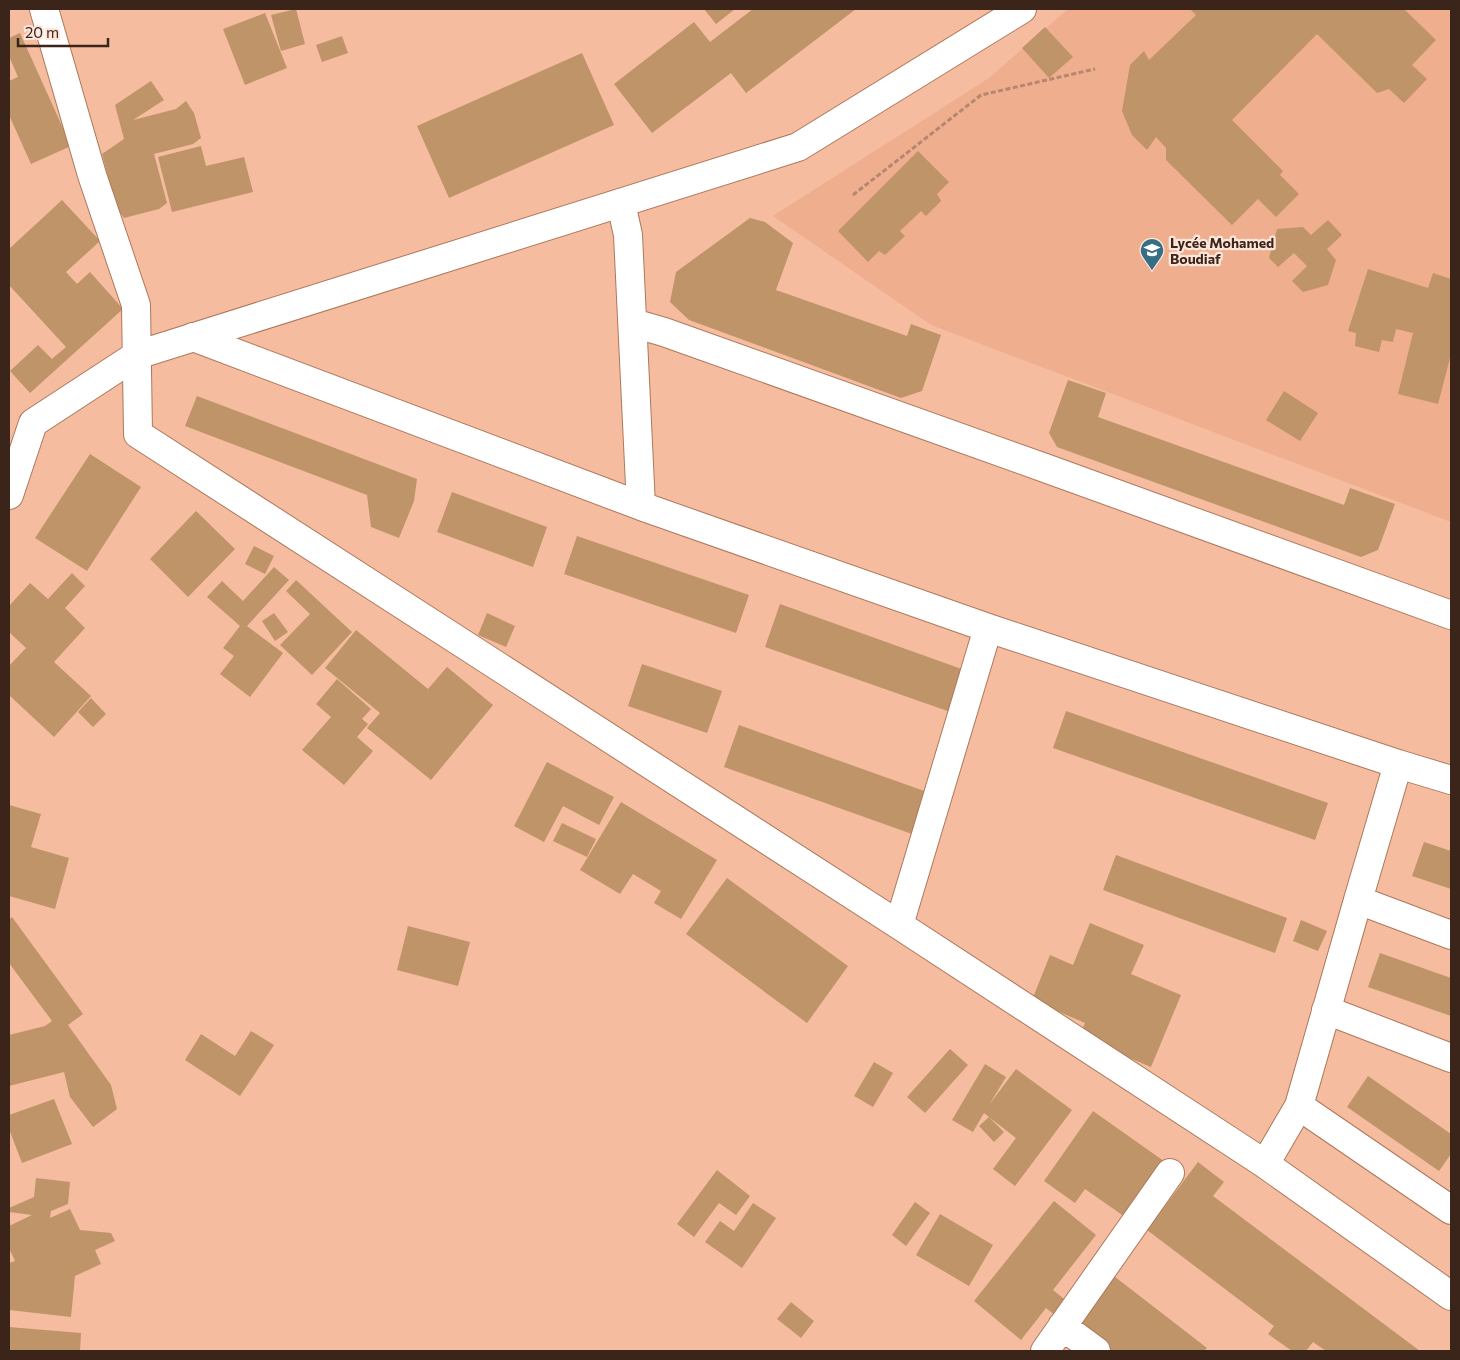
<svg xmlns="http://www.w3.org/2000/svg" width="1460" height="1360" font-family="Commissioner,sans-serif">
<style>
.built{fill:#efae8d}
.building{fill:#be9468}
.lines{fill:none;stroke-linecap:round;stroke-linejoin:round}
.street-casing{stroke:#ad785c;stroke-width:30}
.secondary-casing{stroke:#ad785c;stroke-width:30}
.path{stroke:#b58770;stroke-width:3;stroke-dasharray:5 2.5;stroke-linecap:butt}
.street{stroke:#fff;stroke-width:28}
.secondary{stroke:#fff;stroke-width:28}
.labels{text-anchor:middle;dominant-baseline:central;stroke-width:4.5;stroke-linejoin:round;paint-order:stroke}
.poi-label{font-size:14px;font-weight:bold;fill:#3b251a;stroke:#fee6da;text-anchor:start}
</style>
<rect width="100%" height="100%" fill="#f6bc9f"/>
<path class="built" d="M1068 9H1451V522L931 325 773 216 989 78Z"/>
<path class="building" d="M296 9 305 44 281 51 271 15Z
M704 9H735L716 24Z
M753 9H856L746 93 731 73 652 133 614 84 694 22 710 42Z
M1190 9H1404L1436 40 1412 65 1427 79 1404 103 1389 89 1377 93 1317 34 1232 120 1283 171 1280 175 1299 194 1276 217 1258 199 1232 225 1166 160V148L1156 137 1147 150 1132 135 1122 111 1130 65 1144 51 1149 60 1196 15Z
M265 13 287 68 245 85 223 29Z
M1045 27 1073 57 1049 78 1022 48Z
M20 33 71 146 31 164 9 115V81L18 77 9 56V38Z
M342 36 348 53 322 62 316 45Z
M582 53 614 125 449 198 417 126Z
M151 81 164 100 133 120 176 109 186 101 194 113 201 138 193 144 154 154 167 203 159 209 124 218 116 206 102 154 124 139 115 105Z
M201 146 206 166 244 157 253 192 172 212 158 157Z
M918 151 949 182 937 194 941 201 926 216 921 211 900 231 905 236 885 255 879 251 868 262 838 231Z
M62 200 100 241 66 272 77 284 90 272 123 309 30 393 10 371 38 345 52 359 66 347 9 285V249Z
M750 218 765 222 793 243 776 290 907 336 911 324 941 335 922 391 901 398 689 320 670 302 676 272Z
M1328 220 1342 235 1327 249 1336 260 1328 285 1303 292 1292 281 1307 266 1294 253 1278 267 1269 258 1277 229 1303 227 1311 235Z
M1368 269 1428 288 1433 273 1451 279V354L1438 404 1398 394 1413 333 1396 329 1393 342 1382 340 1379 352 1355 346 1356 333 1348 331Z
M1068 380 1106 393 1098 417 1344 505 1350 488 1395 504 1378 550 1361 557 1057 447 1049 433Z
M1284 391 1318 413 1300 441 1266 420Z
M197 396 417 479 414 501 399 538 371 527 367 495 185 426Z
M90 454 141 487 87 571 35 538Z
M452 492 547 527 533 567 437 532Z
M196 511 235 549 188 597 150 559Z
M577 536 749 595 736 633 564 574Z
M254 546 274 556 265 574 245 564Z
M274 567 289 580 247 626 283 653 250 697 220 674 234 656 223 648 240 626 207 597 222 581 243 601Z
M72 573 85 586 65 608 85 628 54 662 91 696 54 737 9 695V666L26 648 9 632V606L30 583 48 599Z
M296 580 352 632 312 675 280 645 310 614 286 591Z
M780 604 970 672 956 714 765 647Z
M274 613 288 632 275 641 262 621Z
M487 613 515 626 506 647 478 635Z
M356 630 428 689 447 667 493 705 431 780 367 728 380 713 325 668Z
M642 664 722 691 707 733 628 706Z
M337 679 371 709 362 719 368 724 357 737 373 751 344 785 302 750 331 717 316 704Z
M91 698 106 714 93 727 78 712Z
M1066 711 1328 803 1315 840 1053 748Z
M739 725 927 792 912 834 724 767Z
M547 762 614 797 599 825 563 806 544 842 514 826Z
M621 802 717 860 681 919 654 903 661 891 633 874 620 894 580 870Z
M9 805 41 814 31 847 69 858 55 909 9 896Z
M562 823 596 839 587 857 553 841Z
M1424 842 1451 851V889L1412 876Z
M1116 855 1287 918 1275 953 1103 890Z
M727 878 848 966 807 1023 686 934Z
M12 917 83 1014 68 1025 111 1085 117 1109 93 1127 70 1097 64 1072 9 1086V1035L45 1026 52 1021 9 963V920Z
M1301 920 1327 931 1318 951 1293 941Z
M1090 923 1144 945 1131 974 1181 995 1151 1067 1079 1037 1085 1023 1032 1000 1050 955 1073 965Z
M408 926 470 942 458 986 397 970Z
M1380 953 1451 978V1016L1368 987Z
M251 1031 274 1045 240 1096 185 1060 201 1034 235 1056Z
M950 1049 968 1065 925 1113 907 1097Z
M874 1062 893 1073 873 1107 854 1096Z
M985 1064 1006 1077 989 1105 1016 1069 1072 1110 1015 1186 993 1169 1016 1138 989 1117 1004 1132 994 1142 979 1126 989 1117 984 1113 973 1132 952 1120Z
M1368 1076 1451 1134V1154L1439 1171 1347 1107Z
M54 1099 72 1144 22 1163 9 1129V1115Z
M1093 1111 1168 1164 1128 1219 1085 1189 1075 1203 1044 1181Z
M1198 1162 1224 1182 1213 1196 1420 1351H1326L1313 1342 1306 1351H1292L1268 1334 1274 1326 1147 1230Z
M717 1170 750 1196 736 1215 719 1203 694 1237 677 1224Z
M36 1178 70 1182 68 1204 51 1211 50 1218 70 1209 80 1230 111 1233 115 1241 95 1250 101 1264 75 1276 71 1317 9 1310V1263L15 1261 9 1248V1226L32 1215 9 1212V1208L34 1197Z
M1054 1201 1096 1235 1053 1290 1069 1303 1057 1317 1046 1308 1021 1340 974 1301Z
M915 1202 930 1213 906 1246 892 1235Z
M753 1203 776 1218 742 1268 705 1242 720 1221 734 1231Z
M940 1214 993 1245 969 1286 916 1255Z
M1110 1273 1207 1348 1204 1351H1108L1072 1323Z
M791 1302 814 1321 801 1338 777 1319Z
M9 1327 81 1333 80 1351H9Z"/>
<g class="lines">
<g class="street-casing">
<path id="street" d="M44 9 92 175 136 305 138 434 899 925 988 628
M621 203 628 235 641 506
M633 323 664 332 1045 468 1451 615
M193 337 641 506 988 628 1398 764 1451 780
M1398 764 1358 900 1451 935
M899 925 1265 1164 1451 1296
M1326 1010 1451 1058
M1299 1106 1451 1210
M1265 1164 1299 1106 1358 900
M1062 1326 1096 1351
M1045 1351 1170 1173"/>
</g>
<g class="secondary-casing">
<path id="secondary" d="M9 495 33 423 137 355 798 147 1022 9"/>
</g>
<path class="path" d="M853 195 981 95 1095 69"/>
<use href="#street" class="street"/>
<use href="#secondary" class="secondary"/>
</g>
<defs>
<g id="school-pin" transform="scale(1.25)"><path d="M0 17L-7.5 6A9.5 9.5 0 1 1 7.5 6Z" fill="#346e87" stroke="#fee6da"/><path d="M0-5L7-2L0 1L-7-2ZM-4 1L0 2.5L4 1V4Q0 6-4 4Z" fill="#fff"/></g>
</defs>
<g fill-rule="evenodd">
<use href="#school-pin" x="1152" y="250"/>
</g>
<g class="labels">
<g class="poi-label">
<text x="1170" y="242">Lycée Mohamed<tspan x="1170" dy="16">Boudiaf</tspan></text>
</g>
</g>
<rect width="1460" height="1360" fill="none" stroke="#3b251a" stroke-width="20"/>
<path d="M18 38v8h90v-8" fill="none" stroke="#3b251a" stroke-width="2.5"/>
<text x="25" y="38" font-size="15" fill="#3b251a" stroke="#fee6da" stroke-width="4" paint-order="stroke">20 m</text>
</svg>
